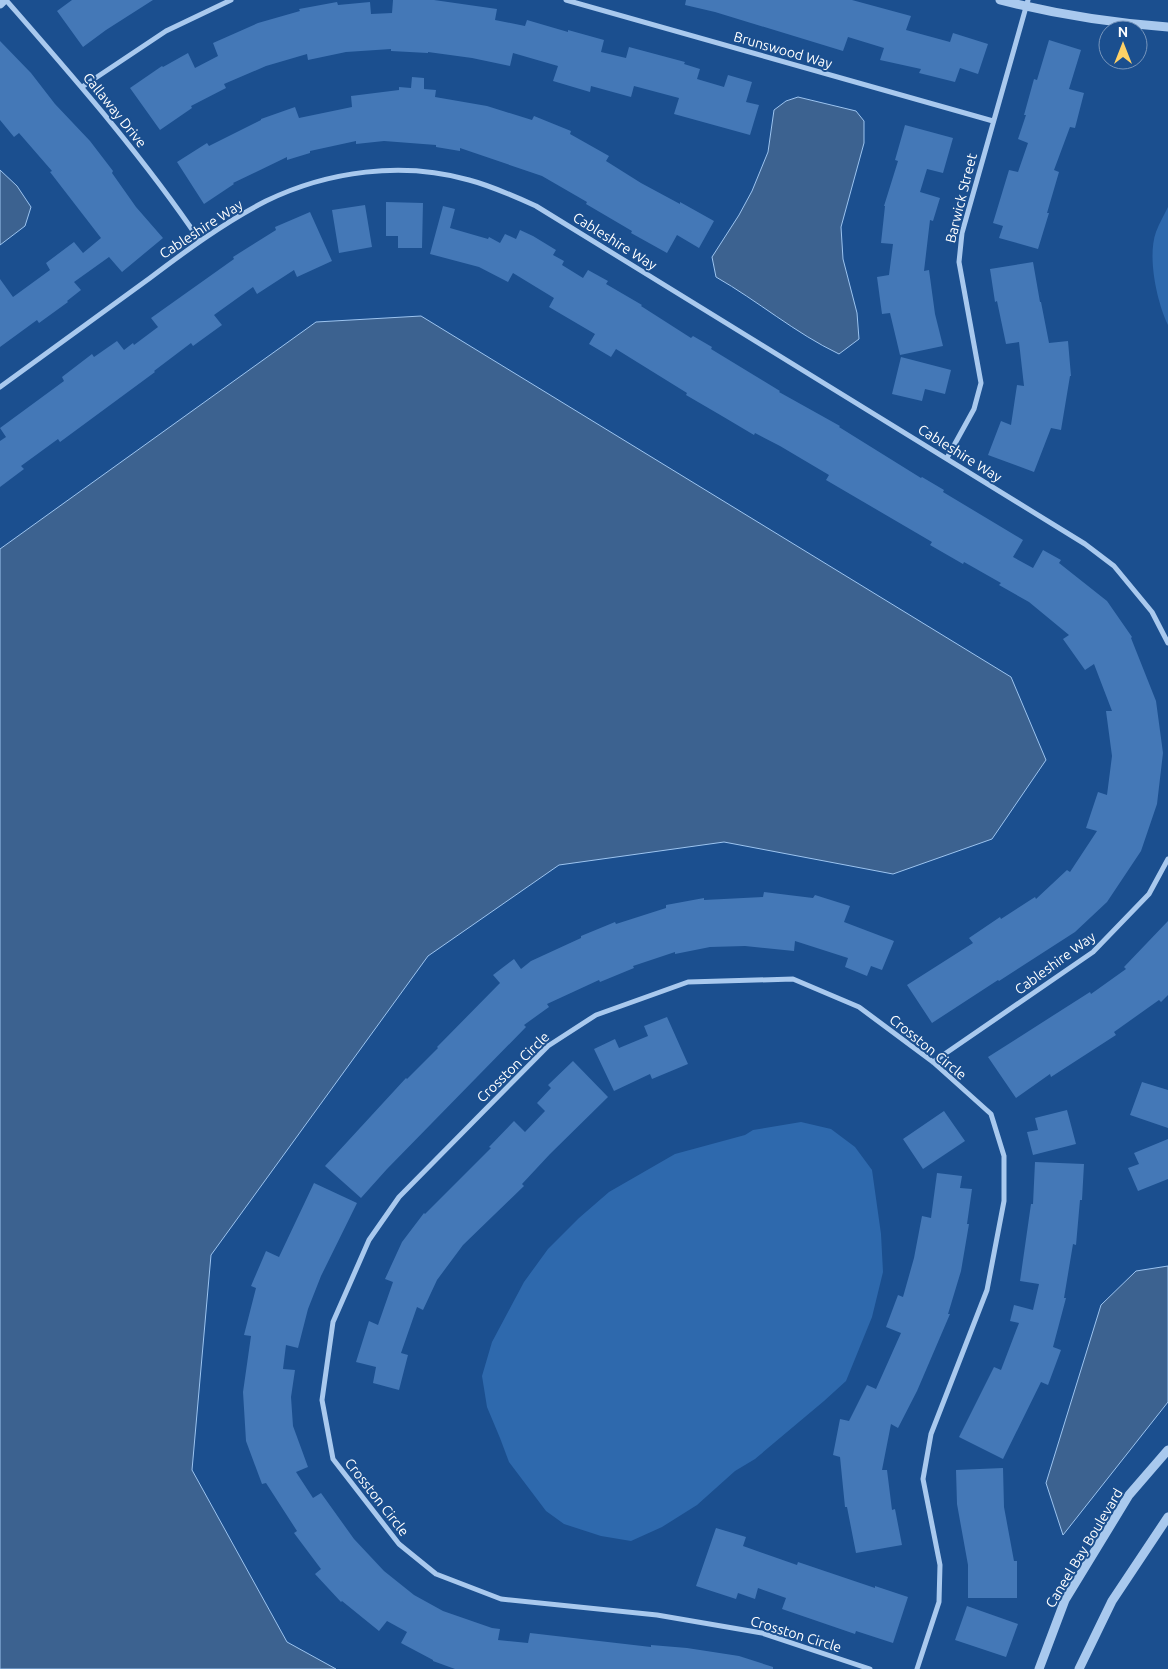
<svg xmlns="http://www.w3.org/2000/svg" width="1168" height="1669" font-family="Ubuntu,sans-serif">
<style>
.green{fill:#2e69ad}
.water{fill:#3c6290;stroke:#9cc4f0}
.building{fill:#4478b7}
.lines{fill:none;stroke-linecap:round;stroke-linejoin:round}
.minor{stroke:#a9c9ee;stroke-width:5}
.tertiary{stroke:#a9c9ee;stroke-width:9}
.labels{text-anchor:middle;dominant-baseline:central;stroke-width:4;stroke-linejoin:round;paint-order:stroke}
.street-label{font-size:14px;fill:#fff;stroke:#1b4f8f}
</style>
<rect width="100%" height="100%" fill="#1b4f8f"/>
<path class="green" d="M1168 207V325C1157 302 1147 257 1156 232 1159 224 1164 215 1168 207Z
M801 1122 831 1129 855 1147 872 1170 881 1234 883 1272 872 1317 846 1381 824 1401 755 1459 735 1471 697 1505 662 1527 631 1541 601 1536 564 1524 546 1511 509 1462 500 1438 487 1407 482 1376 492 1342 524 1282 548 1249 579 1218 609 1192 675 1154 745 1135 753 1130Z"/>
<path class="water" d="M798 97 856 111 864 121V143L841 227 843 259 857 313 859 339 839 354C795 333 758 301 716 277L712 257 739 215 752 191 768 152 774 110 786 101Z
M0 170 17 186 31 207 25 226 0 245Z
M421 316 1011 677 1046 760 992 839 893 874 724 842 559 865 428 956 211 1255 192 1470 287 1642 336 1669H0V549L316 322Z
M1168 1266V1402L1063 1535 1046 1483 1101 1305 1136 1271Z"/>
<path class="building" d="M72 0H153L106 30 83 47 57 11Z
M393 0H434L497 9 495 20 525 26 527 20 568 32V30L604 40 601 52 626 58 629 47 685 62 684 64 700 69 697 79 724 87 728 75 752 82 746 102 759 105 750 135 674 114 679 98 634 86 631 97 591 86 590 92 553 81 558 66 513 53 510 66 472 58 428 52V53L391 51V49L346 52 308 60 307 54 266 66 224 84 226 88 191 106 192 108 160 130 130 88 162 66 163 67 188 53 195 68 218 56 213 43 258 23 300 11 299 9 337 2 338 5 370 2 371 14 392 13Z
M686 0H852L911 16 906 30 950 42 953 33 988 44 978 74 960 68 955 82 919 73 921 69 880 60 884 48 848 37 843 51 715 12 685 5Z
M1049 40 1081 50 1069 89 1084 93 1075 128 1070 127 1054 170 1059 172 1047 213H1049L1038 249 999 238 1003 226 993 223 1009 170 1018 172 1028 143 1018 139 1026 115H1024L1034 79 1037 80Z
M0 41 31 73 55 104 90 141 113 171 112 173 136 207 163 238 122 272 109 257 74 282 81 290 67 301 68 302 39 323 37 320 0 347V279L13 297 50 270 46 263 74 242 83 253 101 238 50 172 52 171 19 133 14 137 0 120Z
M412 77 424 78V89L436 90 435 97 487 106 532 120 534 116 571 131 570 134 609 156 606 161 641 183 680 204V202L714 221 699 248 677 235 667 253 631 233 632 231 586 204 587 202 542 176 460 148V151L436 147V145L384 141 356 144V141L310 151V153L287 160V157L233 183 234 184 204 204 177 162 207 143 209 146 261 120V119L295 107 299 118 352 107 351 96 399 90V87L411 88Z
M905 125 953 138 943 173 927 169 920 192 940 198 933 221 930 220 924 271 929 270 935 314 943 346 900 355 890 313 882 314 877 277 889 275 893 244 881 243 885 206H884L898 161 895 160Z
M386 202 423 203 422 248H398V236H386Z
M365 205 372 247 339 253 332 210Z
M443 206 455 209 450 228 488 239 489 237 500 243 505 234 516 239 520 230 533 236 556 250 553 255 564 261 562 265 583 278 588 270 608 281 606 284 642 305 641 306 691 338 693 336 712 347 711 349 780 391 779 392 840 426 839 427 921 478 922 477 944 490 943 492 1023 540 1013 557 1033 568 1043 550 1061 560 1059 563 1107 601 1132 637 1131 638 1156 701 1163 753 1157 804 1141 851 1107 902 1075 932 999 981 998 980 932 1023 907 985 973 943 969 938 1000 917 1001 919 1035 897 1036 899 1067 870 1070 872 1097 831 1086 828 1098 792 1107 795 1112 756 1106 711H1112L1094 664 1085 670 1063 639 1069 635 1029 602 999 585 1001 583 964 562 963 564 930 545 932 542 826 480 829 475 780 446 755 433 754 435 722 416 686 395 687 393 616 349 611 357 589 344 595 334 549 307 554 298 513 273 508 282 479 267 430 254Z
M310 212 332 261 297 277 294 270 257 294 253 287 214 315 222 325 193 346 191 343 154 371 155 372 60 442 58 439 21 466 24 469 0 487V441L6 437 0 428 64 381 62 377 92 354 94 357 117 341 124 350 133 343 134 345 158 327 151 318 234 259 233 257 276 230 275 227Z
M1033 262 1040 302H1041L1049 343 1068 341 1071 376H1070L1061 430 1051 428 1034 472 988 455 1001 421 1011 425 1017 385 1024 386 1019 342 1006 344 997 301 995 302 990 269Z
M901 357 951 370 945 394 925 389 922 401 892 394Z
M764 892 813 898 815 895 850 906 844 922 894 941 882 970 871 966 867 976 845 967 848 958 795 941 794 951 745 946 710 947 675 954V952L633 966 634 968 600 982 599 980 547 1004 549 1007 524 1025 526 1027 387 1169 361 1198 325 1166 406 1078 407 1079 438 1048 437 1047 500 983 493 975 514 959 521 969 531 961 581 938V936L615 922 616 924 666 908V905L704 898V900L763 897Z
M1168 921V995L1161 1002 1159 1000 1114 1032 1116 1035 1051 1077 1050 1074 1016 1098 988 1057 1090 992 1091 994 1126 969 1124 967Z
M667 1017 688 1064 652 1079 650 1074 614 1091 594 1049 615 1039 619 1048 648 1036 644 1026Z
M573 1061 608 1097 550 1154 522 1184 524 1186 463 1245 437 1280 423 1310 417 1307 401 1353 408 1355 399 1390 373 1383 376 1367 356 1362 369 1321 378 1325 393 1282 385 1279 402 1242 424 1213 425 1214 491 1148 489 1147 514 1121 525 1132 545 1111 537 1103 551 1088 548 1085Z
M1142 1082 1168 1090V1128L1130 1115Z
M1067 1110 1076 1144 1033 1155 1027 1132 1038 1130 1035 1118Z
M944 1111 965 1141 923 1169 903 1139Z
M1168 1139V1179L1138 1191 1128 1168 1139 1164 1134 1153Z
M1035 1162 1084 1164 1082 1200H1080L1076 1245 1073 1244 1064 1298H1066L1053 1347 1061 1350 1048 1385 1041 1382 1003 1459 959 1437 994 1367 1001 1370 1019 1323 1010 1321 1014 1305 1033 1310 1039 1284 1020 1281 1031 1204H1033Z
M937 1173 962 1176 960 1188 972 1189 967 1224H969L961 1271 948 1314H950L917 1391 898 1428 891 1424 882 1470H887L892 1510 895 1509 902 1545 856 1553 847 1507H845L840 1457 833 1455 840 1419 849 1421 867 1385 876 1389 901 1333 886 1327 898 1295 903 1297 914 1258 922 1216 931 1218Z
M314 1183 357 1203 321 1276 308 1309 298 1348 286 1345 283 1369 295 1370 291 1397 293 1426 308 1467 296 1472 313 1498 321 1493 354 1539 384 1571 414 1595 443 1611 492 1628 500 1629 498 1640 528 1643 530 1633 651 1647V1645L687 1648 739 1656 773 1667V1669H455L433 1661V1660L401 1643 407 1632 387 1621 379 1631 342 1601 341 1602 315 1574 321 1569 294 1533 297 1531 266 1483 262 1484 246 1441 243 1392 251 1336 244 1335 256 1288 251 1286 266 1251 279 1257Z
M1003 1468 1004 1507 1014 1561H1017V1598H968V1565L957 1504 956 1470Z
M716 1528 746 1537 743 1546 797 1565 798 1562 875 1588V1586L908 1597 893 1643 856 1631 855 1634 782 1609 786 1598 758 1588 755 1599 738 1593 736 1599 696 1586Z
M967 1606 1018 1624 1006 1657 955 1640Z"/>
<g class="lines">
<path class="minor" d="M6 0C74 78 142 155 200 241
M566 0 993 121
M82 87 166 31 231 0
M0 387C50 351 100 314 150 278 187 250 225 222 266 201 328 171 402 161 469 180 492 186 514 196 536 206L1085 544 1114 566 1152 612 1168 643
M947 458 974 409 981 383 959 262 962 233 1028 0
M933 1062 1093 952 1149 894 1168 859
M870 1669 762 1633 657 1615 501 1599 436 1574 399 1544 333 1459 322 1400 333 1322 369 1240 399 1197 548 1046 596 1015 688 982 793 979 859 1007 933 1062 991 1114 1004 1156V1201L987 1290 931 1434 923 1479 940 1565 939 1602 917 1669"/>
<path class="tertiary" d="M1000 0C1055 14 1112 23 1168 27
M0 4 4 0
M1039 1669 1065 1600 1129 1495 1168 1450
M1079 1669 1112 1601 1168 1517"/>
</g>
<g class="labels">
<g class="street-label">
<text transform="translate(783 50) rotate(16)">Brunswood Way</text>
<text transform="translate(115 110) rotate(51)">Callaway Drive</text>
<text transform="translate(961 198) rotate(-76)">Barwick Street</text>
<text transform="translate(201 229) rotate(-33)">Cableshire Way</text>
<text transform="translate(615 241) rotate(32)">Cableshire Way</text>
<text transform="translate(960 453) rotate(32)">Cableshire Way</text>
<text transform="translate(1055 963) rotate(-36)">Cableshire Way</text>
<text transform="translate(928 1047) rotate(39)">Crosston Circle</text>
<text transform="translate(513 1067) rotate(-44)">Crosston Circle</text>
<text transform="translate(377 1497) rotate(52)">Crosston Circle</text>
<text transform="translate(1084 1548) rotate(-59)">Caneel Bay Boulevard</text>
<text transform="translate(796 1634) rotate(17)">Crosston Circle</text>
</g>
</g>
<g transform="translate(1123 45)"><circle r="24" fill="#1b4f8f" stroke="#7695bc"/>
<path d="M0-4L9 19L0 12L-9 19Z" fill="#ffd166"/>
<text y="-8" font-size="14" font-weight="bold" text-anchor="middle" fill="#ffffff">N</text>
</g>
</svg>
